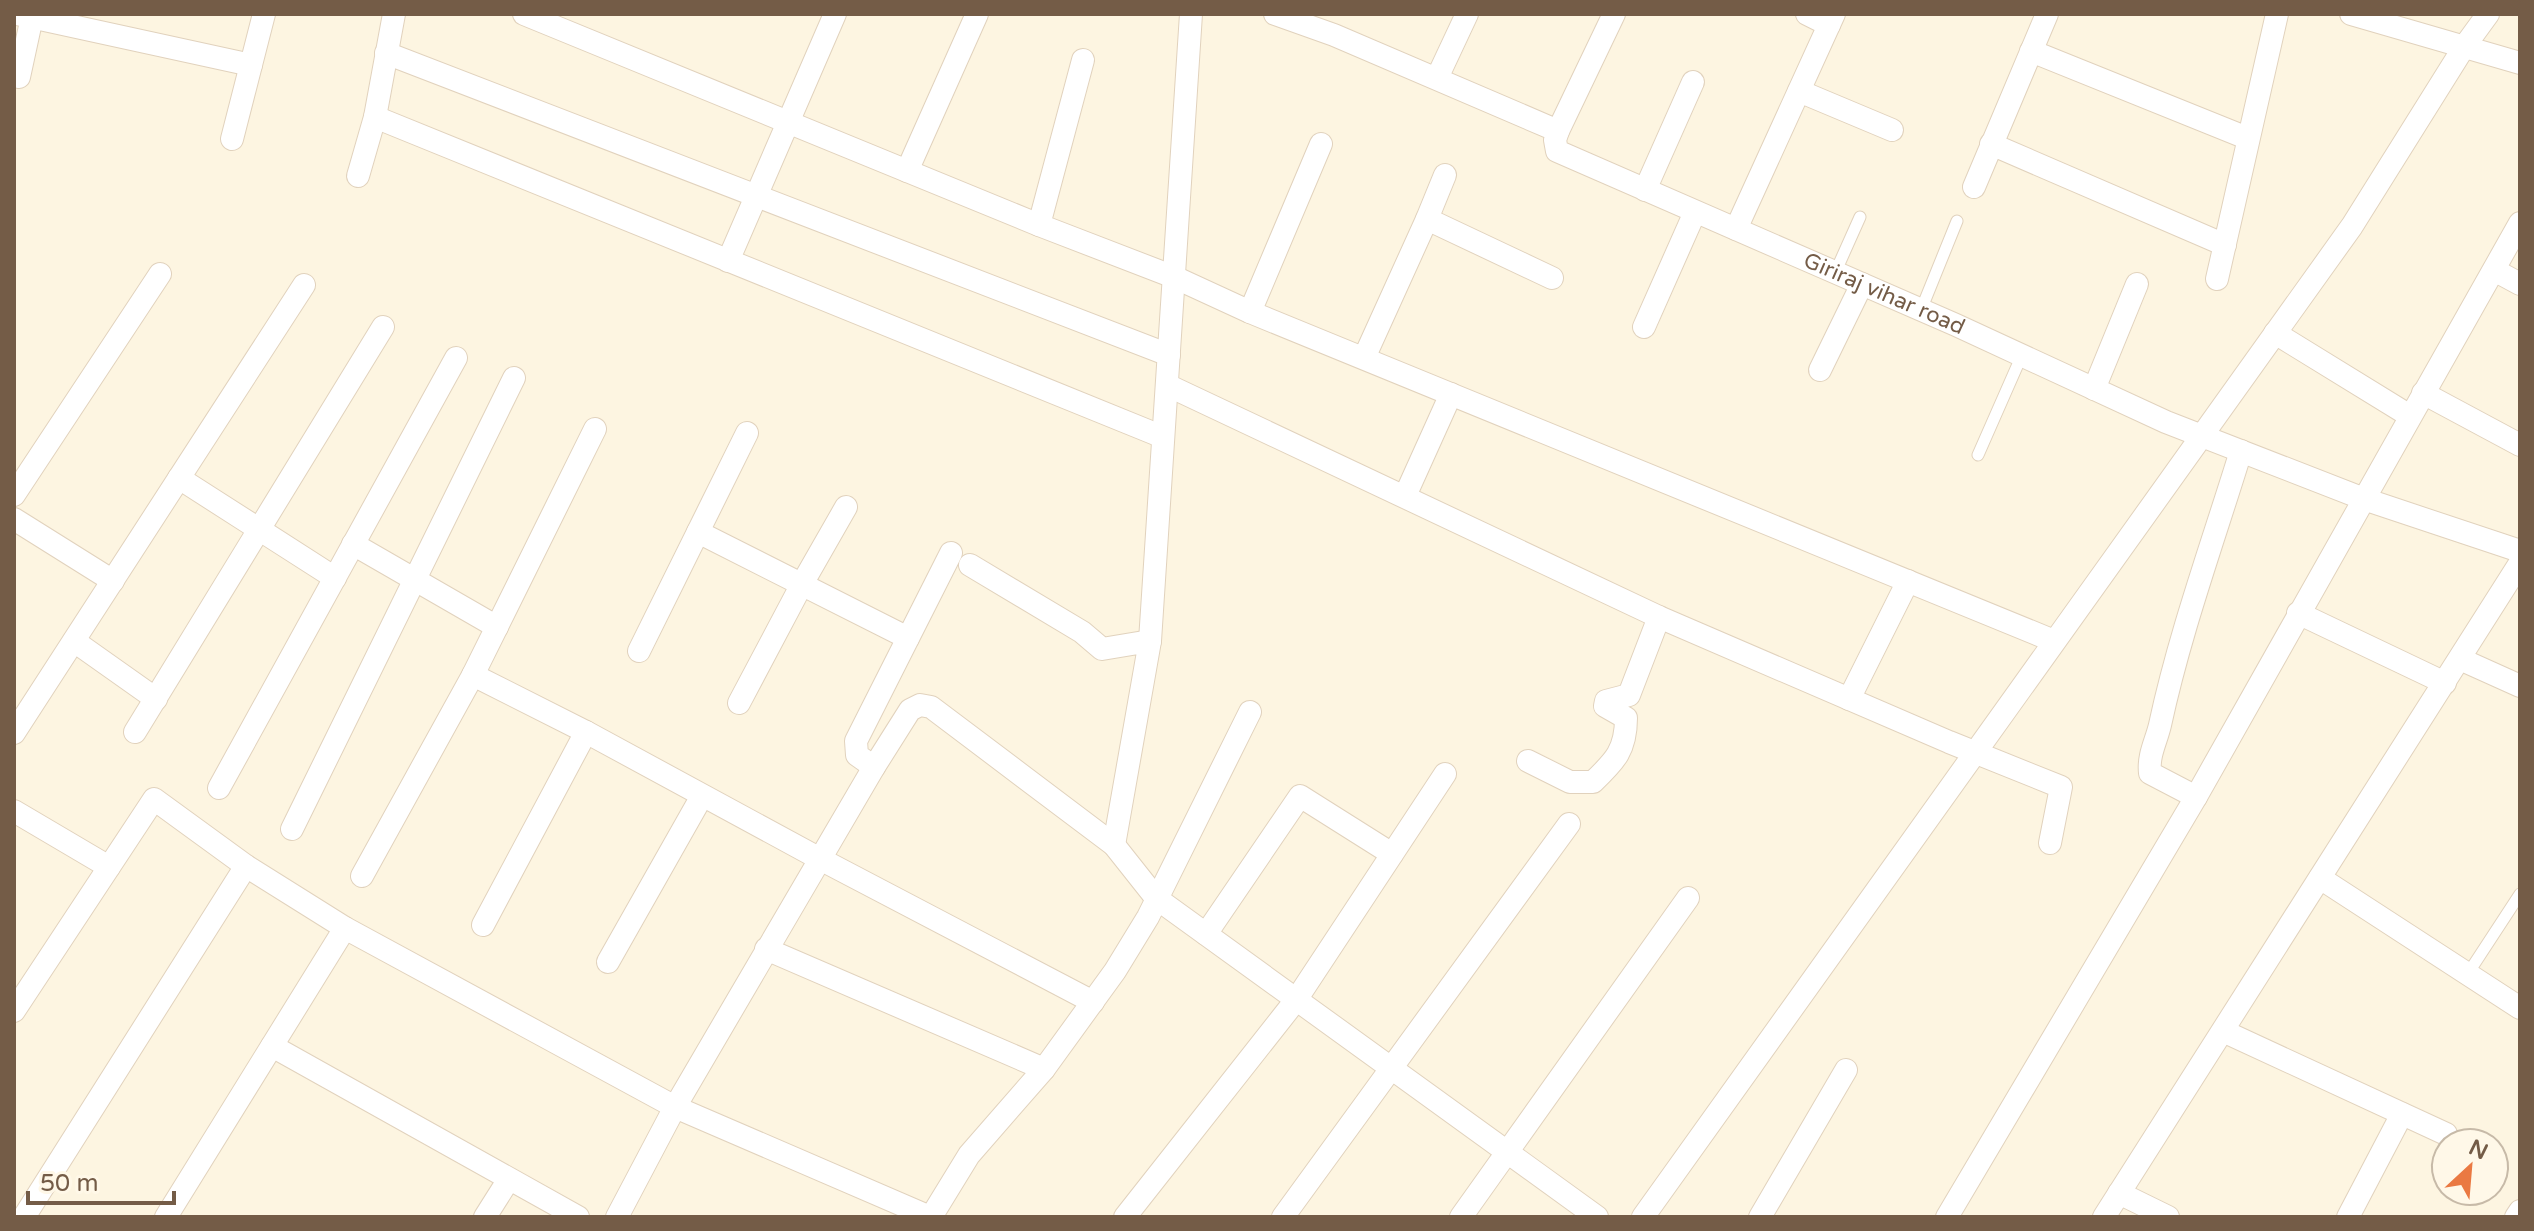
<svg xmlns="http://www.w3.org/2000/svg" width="2534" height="1231" font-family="'Varela Round',sans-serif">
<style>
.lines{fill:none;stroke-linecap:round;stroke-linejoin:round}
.lane-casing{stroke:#e1d2bd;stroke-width:13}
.street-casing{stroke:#e1d2bd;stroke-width:24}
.lane{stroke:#fff;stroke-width:11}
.street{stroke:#fff;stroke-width:22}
.labels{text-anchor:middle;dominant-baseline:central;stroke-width:6;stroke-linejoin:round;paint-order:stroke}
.street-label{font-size:22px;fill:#745c47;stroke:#fff8e8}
</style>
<rect width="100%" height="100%" fill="#fdf5e1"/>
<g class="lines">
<g class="lane-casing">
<path id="lane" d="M1835 273 1860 217
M1921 310 1957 221
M1978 455 2022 355
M2467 975 2520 894"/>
</g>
<g class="street-casing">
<g id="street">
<path d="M17 14 251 65"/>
<path d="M524 14 1039 225 1174 277 1250 312 2054 641"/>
<path id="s1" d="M1275 14 1334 35 1558 131 1555 140 1557 151 1956 325 2166 422 2364 499 2520 551"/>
<path d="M1807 14 1829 25"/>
<path d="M2351 14 2520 63"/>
<path d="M2031 51 2247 138"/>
<path d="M386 53 1169 355"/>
<path d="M19 77 32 17"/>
<path d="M1437 78 1467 14"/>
<path d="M1799 91 1892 130"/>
<path d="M375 117 1163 437"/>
<path d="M1558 131 1614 14"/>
<path d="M232 139 264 14"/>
<path d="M1991 144 2225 245"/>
<path d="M907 171 977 14"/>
<path d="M358 176 375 117 394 14"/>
<path d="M1974 187 2047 14"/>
<path d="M1645 190 1693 82"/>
<path d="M1427 219 1445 175"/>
<path d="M1039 225 1083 60"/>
<path d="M1736 229 1834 14"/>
<path d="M728 261 835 14"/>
<path d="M2494 270 2520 284"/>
<path d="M2217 279 2277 14"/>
<path d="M1250 312 1321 144"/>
<path d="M1644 327 1695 212"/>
<path d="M2275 333 2410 416"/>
<path d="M1364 358 1427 219 1552 278"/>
<path d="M1820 370 1862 284"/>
<path d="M1167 385 1659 617 1949 742 2061 787 2050 843"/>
<path d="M2094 389 2137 284"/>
<path d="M2423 393 2520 445"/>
<path d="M179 478 335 578"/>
<path d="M14 495 160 274"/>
<path d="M1405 496 1451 394"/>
<path d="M14 519 113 581"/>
<path d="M698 532 908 638"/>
<path d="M353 544 497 627"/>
<path d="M970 565 1082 632 1102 649 1150 641 1114 845"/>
<path d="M2298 613 2445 683"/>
<path d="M74 641 156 699"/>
<path d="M1150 641 1191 14"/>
<path d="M639 651 747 433"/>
<path d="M2460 659 2520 686"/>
<path d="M473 675 586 732 822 860 1093 1002"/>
<path d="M1849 699 1908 581"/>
<path d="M739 703 802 584 846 507"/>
<path d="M135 732 383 327"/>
<path d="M14 733 304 285"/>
<path d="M1528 761 1570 782H1593C1615 761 1626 750 1626 718L1605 706 1606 701 1629 695 1659 617"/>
<path d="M874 767 857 755 856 741 951 553"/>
<path d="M219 788 456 358"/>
<path d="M2196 797 2150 773C2148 755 2156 742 2160 725 2180 632 2213 542 2241 451"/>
<path d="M14 811 109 867"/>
<path d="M292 829 514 378"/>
<path d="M362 876 473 675 595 429"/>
<path d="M2320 878 2520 1008"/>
<path d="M483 925 586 732"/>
<path d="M1206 934 1300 796 1392 854"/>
<path d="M766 949 1044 1069"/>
<path d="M608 962 702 796"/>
<path d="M14 1011 154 799 246 866 345 928 675 1107 930 1217"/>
<path d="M2223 1031 2446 1134"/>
<path d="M272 1046 578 1217"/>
<path d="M2119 1193 2168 1217"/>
<path d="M24 1217 246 866"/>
<path d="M166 1217 345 928"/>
<path d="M485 1217 509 1179"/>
<path d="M617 1217 675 1107 874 767 910 710 920 705 931 707 1114 845 1156 898 1597 1217"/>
<path d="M931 1217 969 1155 1044 1069 1115 971 1148 917 1250 712"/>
<path d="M1125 1217 1296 1000 1445 774"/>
<path d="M1283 1217 1569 824"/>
<path d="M1461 1217 1688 898"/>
<path d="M1643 1217 2352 226 2464 47 2488 14"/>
<path d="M1760 1217 1846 1070"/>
<path d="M1947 1217 2196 797 2520 223"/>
<path d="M2104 1217 2520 563"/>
<path d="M2348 1217 2402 1114"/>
<path d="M2516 1217 2520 1211"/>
</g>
</g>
<use href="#lane" class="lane"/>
<use href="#street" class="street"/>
</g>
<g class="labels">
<g class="street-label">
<text stroke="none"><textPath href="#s1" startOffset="684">Giriraj vihar road</textPath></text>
</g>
</g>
<rect width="2534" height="1231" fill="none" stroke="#745c47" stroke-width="32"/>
<g transform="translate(2470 1167) rotate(26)"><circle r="38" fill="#fff8e8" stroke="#c7baa8" stroke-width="2"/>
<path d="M0-6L14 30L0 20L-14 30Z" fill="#ea7942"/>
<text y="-12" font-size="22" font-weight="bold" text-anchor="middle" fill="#745c47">N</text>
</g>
<path d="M28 1191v12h146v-12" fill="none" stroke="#745c47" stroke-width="4"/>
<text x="40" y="1191" font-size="24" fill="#745c47" stroke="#fff8e8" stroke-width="6" paint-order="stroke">50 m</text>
</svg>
